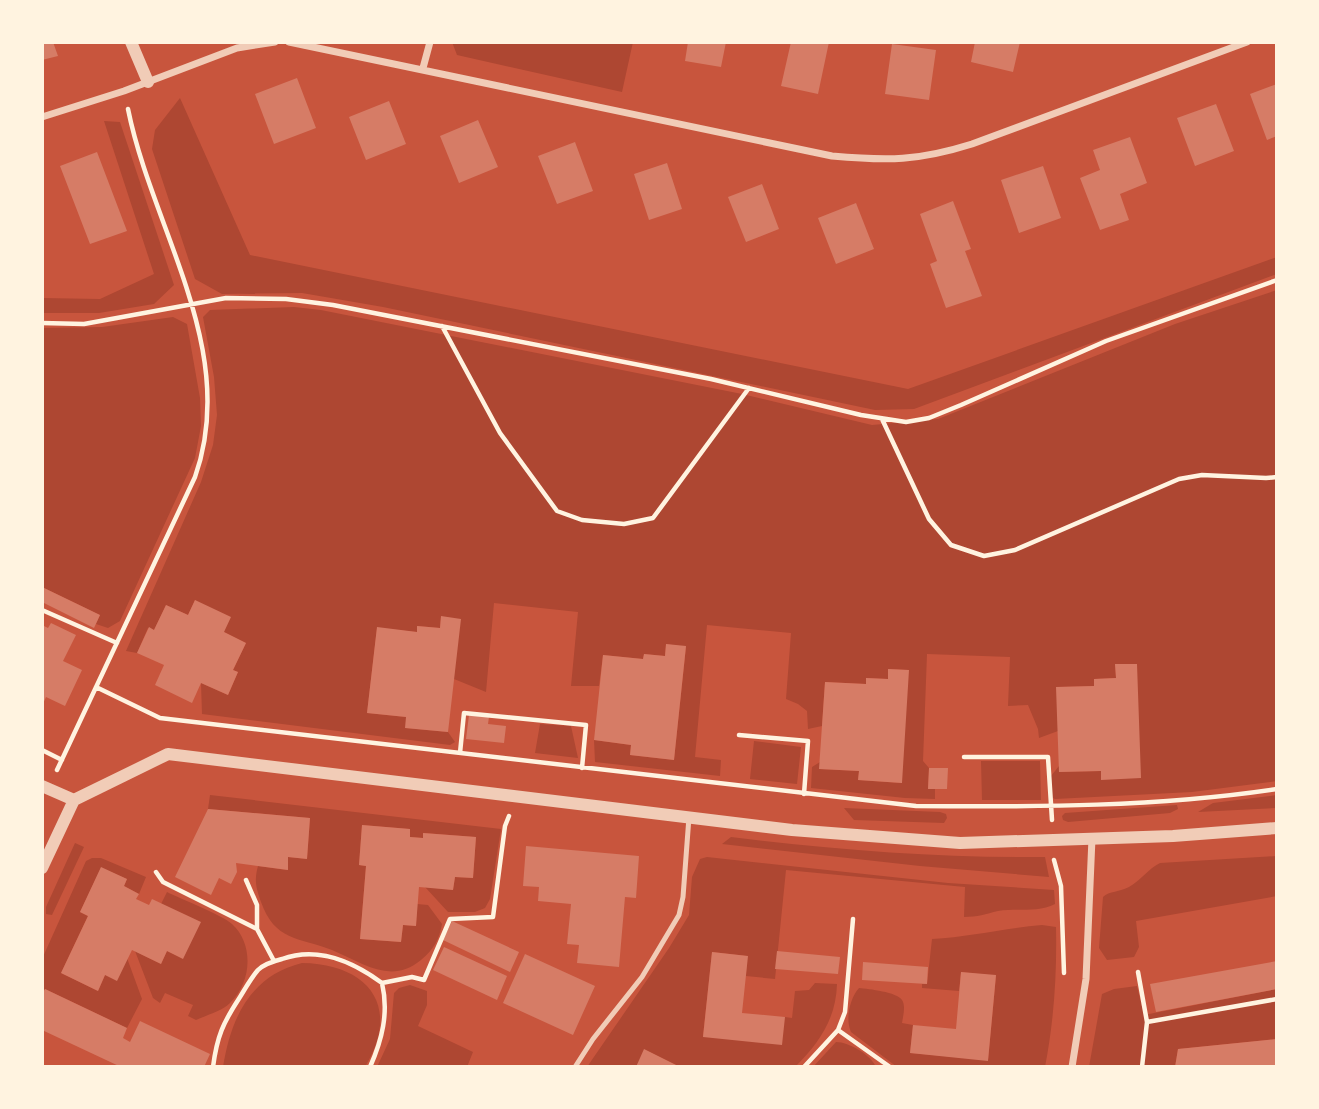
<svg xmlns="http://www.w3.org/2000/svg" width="1319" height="1109" font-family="Helvetica,sans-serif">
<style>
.green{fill:#ae4732}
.building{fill:#d67c66}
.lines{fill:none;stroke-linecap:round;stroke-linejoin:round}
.path{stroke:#fff3e0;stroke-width:4.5}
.service{stroke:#f1ccb7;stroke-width:5}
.minor{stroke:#f1ccb7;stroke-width:7}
.tertiary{stroke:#f1ccb7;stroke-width:12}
</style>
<rect width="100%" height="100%" fill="#c8553d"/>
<path class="green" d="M452 42H633L622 92 457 55Z
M180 98 250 255 908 389 1277 257V274L914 409 875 410 383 307 302 293 222 294 195 279 152 149 155 130Z
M104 121 120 122 174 285 154 304 99 313H42V298L100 299 154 274Z
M1277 290V781L1192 792 1055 799 1051 797V776L1059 766 1060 772 1101 771V780L1136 664H1115L1116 678 1094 679V686L1057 687 1058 731 1039 738 1038 729 1028 705 1008 706 1010 657 927 654 923 761 929 768 928 788 935 789V799L905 798 811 788 812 767 820 762V769L859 771 858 780 901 783 908 670 889 669 888 679 867 678 866 684 825 682 822 726 808 729 807 711 798 704 786 699 791 633 707 625 695 757 721 760 720 776 595 762 594 740 631 745 630 755 674 760 686 647 666 644 665 656 644 654 643 659 603 655 599 686H571L578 612 494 603 486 692 454 679 441 617 440 628 418 626 417 632 377 628 367 713 406 717V728L448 732 455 742 450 745 202 714 201 683 228 695 238 672 233 670 246 643 224 632 195 600 188 615 166 605 154 630 148 628 137 653 126 651 201 482 213 445 217 415 214 377 203 317 210 310 294 307 321 310 742 394 872 425 938 419 1175 324Z
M173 317 187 324 200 398 201 426 195 458 120 621 108 628 96 624 100 615 42 587V328L102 327Z
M540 724 571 726 578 758 535 753Z
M754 741 801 747 797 784 750 779Z
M981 761H1040L1041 800H982Z
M210 795 501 829 490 899 485 908 475 912H448L425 887 453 890 455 877 473 878 476 837 424 833 423 838 410 837V829L362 825 359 865 366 866 360 939 401 942 403 925 416 926 417 904 428 905 442 924C439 940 434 949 421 960 391 985 363 963 332 950 298 937 275 941 261 902 256 888 254 880 258 866L287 870 288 857 307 859 310 818 208 809Z
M1277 795V808L1198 812 1213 803Z
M1177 805 1178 809 1170 813 1068 822 1063 820 1062 816 1065 813Z
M844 808 940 812 946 814 947 818 944 823 854 820Z
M731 837C836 850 940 858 1045 857L1049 877 920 866 722 844Z
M75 843 84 847 52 915 46 914V907Z
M1277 856V896L1136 921 1139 947 1134 957 1107 960 1099 948 1103 897C1109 891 1120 892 1129 887 1141 880 1148 869 1160 863Z
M707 857 948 883 1054 890 1055 904C1038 913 1017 908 998 911 986 914 977 917 964 917L965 887 786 870 775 979 746 976 747 956 712 952 703 1036 785 1017 792 1018 795 991 809 990 815 983 837 984C836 1019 819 1043 795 1067H676V1065L645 1050 636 1067H587L669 948 689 915 692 877 700 859Z
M92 858H101L146 877 139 894 124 886 127 879 101 868 80 912 88 916 61 973 98 991 105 975 127 958 142 999 127 1028 45 989 42 995V959L86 861Z
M167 892C181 899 222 915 232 924 254 944 252 982 230 1003 222 1011 207 1015 196 1020L188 1016 193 1005 165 993 160 1003 153 998 135 951 161 964 167 951 183 958 161 904Z
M1042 925 1056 927C1057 975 1054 1020 1045 1067H897L851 1032C845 1019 850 998 859 988 869 989 897 992 902 1000 906 1006 903 1016 902 1023L913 1025 910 1053 988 1060 996 976 961 972 959 991 922 988V984H927L932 939C969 937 1005 928 1042 925Z
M302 963C368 964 402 1006 365 1067H223C231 1018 250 976 302 963Z
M410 985 427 991V1005L418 1026 473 1052 467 1067H377L390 1039 394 993 399 988Z
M1137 986 1144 1015 1277 989V1039L1178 1049 1175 1067H1089L1102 994 1114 989Z
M836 1042C849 1042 871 1055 876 1067H813Z"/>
<path class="building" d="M42 42H53L58 56 42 60Z
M688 42H726L721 67 685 61Z
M791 42H829L818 94 781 86Z
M975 42H1020L1013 72 971 62Z
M892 44 936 50 929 100 885 94Z
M297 78 316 128 274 144 255 94Z
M1277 84V136L1267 140 1250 94Z
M389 101 406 144 366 160 349 117Z
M1216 104 1234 151 1195 166 1177 118Z
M478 120 498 167 459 183 440 136Z
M1130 137 1147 183 1120 194 1129 220 1100 230 1080 178 1100 170 1093 150Z
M575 142 593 191 557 204 538 156Z
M97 152 127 231 90 244 60 166Z
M667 163 682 209 649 220 634 174Z
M1043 166 1061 218 1019 233 1001 180Z
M762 184 779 229 746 242 728 197Z
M953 201 971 249 965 251 982 296 946 308 930 264 937 261 920 214Z
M856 203 874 249 836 264 818 218Z
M42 587 100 615 94 628 42 602Z
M195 600 231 617 224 632 246 643 233 670 238 672 228 695 201 683 192 703 155 685 164 665 137 653 149 627 154 630 166 605 188 615Z
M441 616 461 619 448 732 405 728 406 717 367 713 377 627 417 632V626L440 628Z
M51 623 76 635 63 661 82 670 65 706 46 697 42 706V625L48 628Z
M666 644 686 646 674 760 630 755 631 745 594 740 603 655 643 659 644 654 665 656Z
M1115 664H1137L1141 778 1101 780V771L1059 772 1056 687 1094 686V679L1116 678Z
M888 669 909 670 902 783 858 780 859 771 819 769 825 682 866 684V678L888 679Z
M469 715 489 717 488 724 506 726 504 743 466 739Z
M929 768H948L947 789H928Z
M208 809 310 818 307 859 288 857V870L236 863 237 872 231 884 219 878 211 895 175 877Z
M362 825 410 829V837L423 838V833L476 837 473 878 455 877 453 890 419 887 416 926 403 925 401 942 360 939 366 866 359 865Z
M526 846 639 856 636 898 625 897 619 967 577 963 579 945 567 944 571 904 538 901 539 887 523 886Z
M101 867 127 879 124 886 139 894 136 899 149 905 152 899 201 922 183 959 167 951 161 964 132 950 117 981 105 975 98 991 61 973 88 916 80 912Z
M452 921 519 952 510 972 443 940Z
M444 947 507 976 497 1000 433 970Z
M777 951 840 957 838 974 775 969Z
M712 952 748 956 742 1013 785 1017 782 1045 703 1037Z
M525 954 595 986 573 1035 503 1003Z
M1277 961V989L1156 1012 1150 984Z
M863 962 928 967 927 984 862 980Z
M961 972 996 975 988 1061 910 1053 913 1025 956 1029Z
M45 989 127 1028 123 1038 130 1042 140 1021 210 1054 204 1067H121L42 1030V994Z
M1277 1039V1067H1175L1178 1049Z
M644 1049 680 1067H636Z"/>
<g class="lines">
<path class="path" d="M42 323 84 324 226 298 286 299 333 305 711 379 861 415 906 422 929 418 961 405 1106 341 1277 280
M442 326 500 433 557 511 582 520 624 524 653 518 749 388
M882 419 929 519 951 545 984 556 1015 550 1179 479 1202 475 1266 478 1277 477
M42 610 117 643
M96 687 160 718 916 806C1036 807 1158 807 1277 789
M739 735 808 741 804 794
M42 750 62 760
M460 753 464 713 586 725 582 768
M964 757H1048L1052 820
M57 770 195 477C240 350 152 229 128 109
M1054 860 1061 886 1064 973
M156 872 163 882 257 929
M246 880 257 905V929L274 961
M1138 972 1147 1022 1142 1067
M1147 1022 1277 999
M838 1030 890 1067
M213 1067C217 1036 223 1023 240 997 245 989 251 978 258 970 263 965 274 961 282 959 318 946 352 961 382 983
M370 1067C382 1040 389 1013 382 983L412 977 424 980 450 919 493 917 505 826 509 816
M804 1067 838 1030 845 1012 853 919"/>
<path class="service" d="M575 1067 593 1039 642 977 679 915 683 897 689 817"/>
<path class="minor" d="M289 42 832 156C888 161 918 161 972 144L1247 42
M423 68 430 42
M42 117 124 91 237 48 275 42
M1072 1067 1086 979 1092 838"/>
<path class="tertiary" d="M131 42 148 82
M42 786 74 800
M74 800 168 754 792 830 960 843 1173 836 1277 828
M42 868 74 800"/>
</g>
<rect width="1319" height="1109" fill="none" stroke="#fff3e0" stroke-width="88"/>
</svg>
